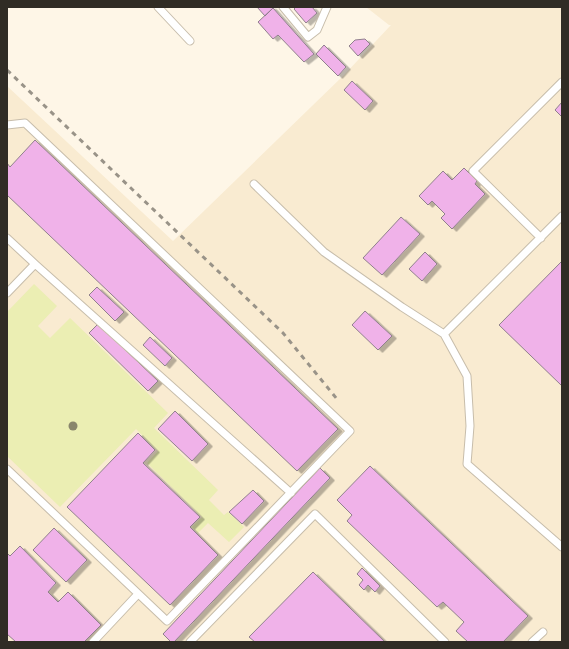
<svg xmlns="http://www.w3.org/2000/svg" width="569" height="649" font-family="Raleway,sans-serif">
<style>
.built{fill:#f9ebd1}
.green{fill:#ebeeb3}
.building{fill:#f0b2e9;stroke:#90808d;filter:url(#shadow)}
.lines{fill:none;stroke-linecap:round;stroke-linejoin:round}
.service-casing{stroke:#c7bdab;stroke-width:9}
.service{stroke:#fff;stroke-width:7}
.rail{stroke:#999388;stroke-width:3;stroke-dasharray:5 5;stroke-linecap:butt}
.tree{fill:#89866c}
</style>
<defs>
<filter id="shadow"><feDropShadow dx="4.5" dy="2.5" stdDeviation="0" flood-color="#0004"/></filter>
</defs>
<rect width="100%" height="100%" fill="#fef6e7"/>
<path class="built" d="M366 7H562V642H7V86L173 241 344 75 391 25H389Z"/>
<path class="green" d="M34 284 57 306 38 326 50 338 70 318 168 413 154 428 218 490 209 500 224 515 228 512 244 527 229 542 208 523 198 533 192 527 202 517 147 463 158 451 136 429 60 507 7 456V312Z"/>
<path class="building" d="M257 7H272L273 8 265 16Z
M296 7H312L317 13 306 23 294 9Z
M273 8 314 54 304 62 278 35 273 39 258 22Z
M365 39 370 44 358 56 349 46 355 40Z
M324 45 346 67 338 76 316 54Z
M352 81 373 101 365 110 344 90Z
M562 102V117L555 110Z
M35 140 338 429 297 471 7 195V163L10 167Z
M464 168 477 181 475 184 485 194 452 229 441 218 445 214 432 201 428 205 419 196 443 171 452 180Z
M401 217 420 234 382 275 363 258Z
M425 252 437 264 422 281 409 269Z
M562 261V386L499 325Z
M97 287 124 312 115 321 89 295Z
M365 311 392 336 378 350 352 325Z
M98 324 158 381 148 391 89 333Z
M150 337 172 358 165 366 143 345Z
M175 411 208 444 192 461 158 429Z
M138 433 155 450 143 463 200 517 190 527 218 555 170 605 67 507Z
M370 466 528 616 503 642H468L456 631 464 622 443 602 437 607 347 521 352 515 337 500Z
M320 468 330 478 174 642H171L163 634Z
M253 490 264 501 242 524 229 512Z
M54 528 87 560 66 582 33 550Z
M20 546 56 583 48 592 58 602 68 592 101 625 84 642H16L7 634V553L10 556Z
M362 568 380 586 375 592 368 585 364 590 359 585 363 580 357 574Z
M313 572 385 642H255L249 637Z"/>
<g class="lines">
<g class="service-casing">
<path id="service" d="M158 7 190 41
M283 7 308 37 317 30 327 7
M7 125 25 123 350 431 167 621 7 469
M254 184 324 252 402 307 444 334 467 376 470 426 467 464 562 547
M7 238 35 264 7 293
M541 238 473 171 562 82
M35 264 291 493
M444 334 562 216
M93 642 138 594
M190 642 315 514 445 642
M532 642 543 632"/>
</g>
<use href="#service" class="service"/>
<path class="rail" d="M7 70 283 333 337 399"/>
</g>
<circle class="tree" cx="73" cy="426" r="4.5"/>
<rect width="569" height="649" fill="none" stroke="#302c25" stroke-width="16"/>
</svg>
